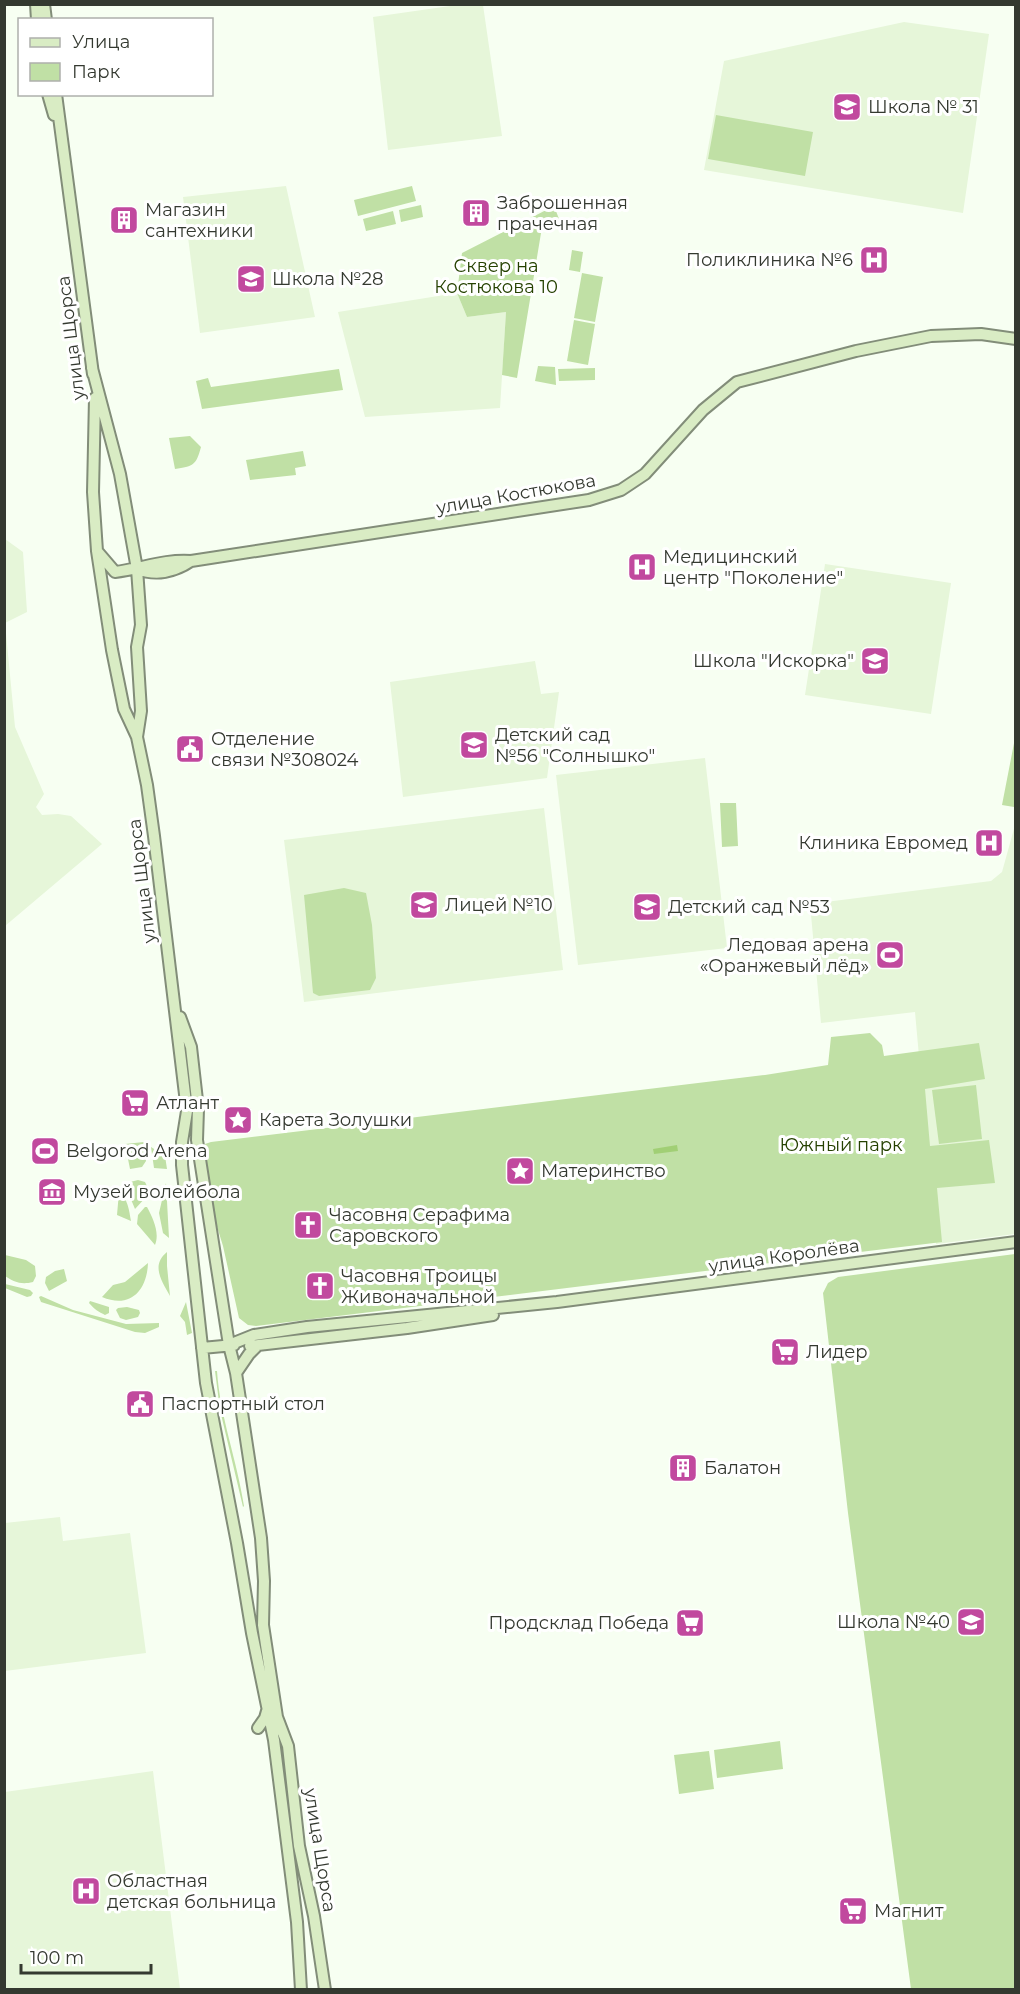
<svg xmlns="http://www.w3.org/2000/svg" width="1020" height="1994" font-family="Montserrat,sans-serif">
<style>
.built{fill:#e6f6d9}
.green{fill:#c0e0a5}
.water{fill:#a1cf75}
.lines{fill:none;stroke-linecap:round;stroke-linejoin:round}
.secondary-casing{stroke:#828d79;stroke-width:14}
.secondary{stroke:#d9ecc4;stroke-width:10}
.labels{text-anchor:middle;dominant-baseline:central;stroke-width:6;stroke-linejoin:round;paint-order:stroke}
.poi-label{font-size:18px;fill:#343930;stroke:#fff;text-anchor:start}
.park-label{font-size:18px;fill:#254100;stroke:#fff}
.street-label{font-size:18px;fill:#343930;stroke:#fff}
</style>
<rect width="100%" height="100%" fill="#f7fff2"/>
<path class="built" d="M464 4 483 5 502 136 388 150 373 17Z
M904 22 989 34 963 213 704 170 724 61Z
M286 186 315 317 200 333 183 197Z
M457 293 467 317 506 312 500 408 365 417 338 312Z
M5 539 23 552 27 612 5 623 15 727 44 794 36 807 42 815 58 814 71 816 102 844 5 926Z
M825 564 951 583 931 714 805 695Z
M535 661 541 694 559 692 547 778 403 797 390 682Z
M705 758 727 948 578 965 556 775Z
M544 808 563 970 304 1002 284 840Z
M1015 825V1234L936 1244 915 1012 821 1023 810 904 991 881 1002 872Z
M60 1517 63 1541 130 1533 146 1653 5 1671V1523Z
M153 1771 180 1989H5V1792Z"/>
<path class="green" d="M716 115 813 132 805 176 708 159Z
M412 186 416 201 358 216 354 200Z
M421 205 423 217 401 222 399 210Z
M554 206 561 224 543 221 517 378 502 375 506 312 467 317 457 293 462 253Z
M393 211 396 224 366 231 363 219Z
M572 250 583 252 580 272 569 270Z
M582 273 603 277 595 322 574 318Z
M574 320 595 324 588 365 567 361Z
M538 366 555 367 556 385 535 381Z
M595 368V380L559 381 558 369Z
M339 369 343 390 202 409 196 381 208 378 211 387Z
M190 436 201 447C196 466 193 466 175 469L169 438Z
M303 451 306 466 295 468 296 475 250 480 246 460Z
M1015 738 1016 802 1014 807 1002 805Z
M720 803H736L738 846 722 847Z
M344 888 366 893 372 925 376 978 370 990 319 996 313 993 304 895Z
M870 1033 882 1045 884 1056 979 1043 985 1079 925 1089 930 1146 989 1140 995 1183 937 1188 942 1242 256 1326 248 1325 239 1318 223 1246 210 1204 203 1150 205 1144 211 1142 765 1075 828 1065 831 1037Z
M976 1085 982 1139 939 1144 932 1090Z
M144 1142 146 1161 142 1167 130 1169 125 1144Z
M151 1147 165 1156 167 1169 154 1168Z
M138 1180 145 1182 148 1188 147 1196 135 1209 130 1197 123 1187 130 1182Z
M166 1183 169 1238 163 1233 159 1213Z
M119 1192C128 1199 129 1210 131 1221L117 1215Z
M145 1207H147C153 1218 160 1233 155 1245L137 1224 138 1215Z
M167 1252V1266L170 1296C161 1280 151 1265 167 1252Z
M1015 1254V1989H911L848 1513 823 1293 828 1283 838 1277Z
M5 1255 26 1260 35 1266 36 1276 33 1282C21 1285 14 1282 5 1276Z
M148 1263C147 1291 130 1309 102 1297L113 1285 125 1282Z
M64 1269 67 1281 49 1291 45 1283 46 1277 55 1271Z
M5 1284 30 1290 33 1293 31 1296 27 1297 5 1288Z
M41 1296 73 1310 126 1324 159 1323V1327L145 1333 135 1332 41 1302 39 1297Z
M90 1301 109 1307V1313L105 1315C99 1312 94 1309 89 1303Z
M186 1302 192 1333 187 1335 185 1322 180 1316Z
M127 1307 139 1310 140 1313 138 1317 126 1320 120 1318 116 1310 118 1308Z
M215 1371H217C220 1417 237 1460 244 1506L243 1507 220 1410Z
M780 1741 783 1769 717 1778 714 1750Z
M709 1751 714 1789 679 1794 674 1755Z"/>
<path class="water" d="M677 1145 678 1151 654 1154 653 1149Z"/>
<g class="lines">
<g class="secondary-casing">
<path id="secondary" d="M36 4 37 20
M44 4 46 20
M48 94 54 115
M56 94 93 374
M92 368 120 474 137 569 141 625 137 647 141 711 137 737 147 785 154 836 187 1111 182 1142V1165L206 1383 237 1543 252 1633 274 1740 297 1922 301 1990
M95 398 93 492 97 551 115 572C141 569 164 559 191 561L589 500 621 490 645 474 703 410 737 382 856 351 931 336 981 334 1016 339
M97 551 112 650 124 709 137 737
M137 569C156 576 175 572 191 561
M180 1017 191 1047 198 1109 197 1140 229 1345 236 1373
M229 1345 254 1335 307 1327 557 1302 1016 1242
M250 1346 407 1328 493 1315
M256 1347 249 1354 236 1373 261 1538 264 1581 263 1625 277 1717 275 1731
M202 1348 234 1345
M277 1717 288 1746 299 1846 314 1916 325 1990
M258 1728 265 1718 267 1711"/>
</g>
<use href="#secondary" class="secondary"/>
</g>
<defs>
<g id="school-square" transform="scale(1.5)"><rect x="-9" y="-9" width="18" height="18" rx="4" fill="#c1499e" stroke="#fff"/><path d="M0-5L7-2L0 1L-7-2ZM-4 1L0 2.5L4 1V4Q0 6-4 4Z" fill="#fff"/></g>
<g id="building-square" transform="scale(1.5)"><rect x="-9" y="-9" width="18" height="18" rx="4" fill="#c1499e" stroke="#fff"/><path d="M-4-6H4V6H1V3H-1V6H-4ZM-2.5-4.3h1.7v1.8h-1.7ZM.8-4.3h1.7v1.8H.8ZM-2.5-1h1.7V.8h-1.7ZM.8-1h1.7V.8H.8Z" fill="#fff"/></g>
<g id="hospital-square" transform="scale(1.5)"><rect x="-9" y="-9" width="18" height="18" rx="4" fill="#c1499e" stroke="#fff"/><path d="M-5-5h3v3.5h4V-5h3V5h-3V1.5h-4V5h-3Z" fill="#fff"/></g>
<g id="civic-square" transform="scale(1.5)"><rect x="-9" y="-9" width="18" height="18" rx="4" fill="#c1499e" stroke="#fff"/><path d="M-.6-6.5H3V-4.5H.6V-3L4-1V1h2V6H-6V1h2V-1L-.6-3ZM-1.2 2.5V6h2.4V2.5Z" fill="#fff"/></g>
<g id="stadium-square" transform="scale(1.5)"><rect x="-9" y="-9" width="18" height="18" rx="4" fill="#c1499e" stroke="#fff"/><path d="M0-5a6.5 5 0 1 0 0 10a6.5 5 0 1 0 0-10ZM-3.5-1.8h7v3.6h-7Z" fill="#fff"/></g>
<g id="supermarket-square" transform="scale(1.5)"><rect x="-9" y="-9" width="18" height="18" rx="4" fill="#c1499e" stroke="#fff"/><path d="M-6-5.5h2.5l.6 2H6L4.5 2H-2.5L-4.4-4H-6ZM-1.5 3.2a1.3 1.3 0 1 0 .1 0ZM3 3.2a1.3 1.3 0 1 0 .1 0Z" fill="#fff"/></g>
<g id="sight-square" transform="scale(1.5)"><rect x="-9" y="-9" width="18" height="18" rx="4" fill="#c1499e" stroke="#fff"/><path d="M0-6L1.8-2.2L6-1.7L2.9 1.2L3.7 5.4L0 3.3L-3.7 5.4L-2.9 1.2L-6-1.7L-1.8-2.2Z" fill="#fff"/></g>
<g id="museum-square" transform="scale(1.5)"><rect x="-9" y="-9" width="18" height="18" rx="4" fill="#c1499e" stroke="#fff"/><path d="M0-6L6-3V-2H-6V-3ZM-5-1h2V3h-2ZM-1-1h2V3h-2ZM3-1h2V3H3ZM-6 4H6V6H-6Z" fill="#fff"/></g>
<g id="church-square" transform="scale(1.5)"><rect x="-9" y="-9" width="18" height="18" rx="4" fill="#c1499e" stroke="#fff"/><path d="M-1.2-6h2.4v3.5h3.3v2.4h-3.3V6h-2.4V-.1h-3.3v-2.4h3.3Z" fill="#fff"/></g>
</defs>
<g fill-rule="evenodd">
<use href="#school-square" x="847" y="107"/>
<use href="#building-square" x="476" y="213"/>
<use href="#building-square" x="124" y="220"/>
<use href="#hospital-square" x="874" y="260"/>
<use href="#school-square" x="251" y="279"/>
<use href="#hospital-square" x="642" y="567"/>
<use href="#school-square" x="875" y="661"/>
<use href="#school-square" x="474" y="745"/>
<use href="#civic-square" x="190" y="749"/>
<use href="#hospital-square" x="989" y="843"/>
<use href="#school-square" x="424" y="905"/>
<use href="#school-square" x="647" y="907"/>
<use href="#stadium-square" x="890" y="955"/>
<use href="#supermarket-square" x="135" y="1103"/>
<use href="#sight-square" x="238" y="1120"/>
<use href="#stadium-square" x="45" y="1151"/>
<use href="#sight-square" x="520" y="1171"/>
<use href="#museum-square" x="52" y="1192"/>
<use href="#church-square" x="308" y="1225"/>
<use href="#church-square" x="320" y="1286"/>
<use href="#supermarket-square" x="785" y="1352"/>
<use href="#civic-square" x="140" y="1404"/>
<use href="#building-square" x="683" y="1468"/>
<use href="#school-square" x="971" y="1622"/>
<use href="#supermarket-square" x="690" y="1623"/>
<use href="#hospital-square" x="86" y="1891"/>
<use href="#supermarket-square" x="853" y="1911"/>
</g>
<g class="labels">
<g class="poi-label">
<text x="868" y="107">Школа № 31</text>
<text x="497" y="203">Заброшенная<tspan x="497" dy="21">прачечная</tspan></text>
<text x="145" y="210">Магазин<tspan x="145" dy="21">сантехники</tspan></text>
<text x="853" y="260" text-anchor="end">Поликлиника №6</text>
<text x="272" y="279">Школа №28</text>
<text x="663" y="557">Медицинский<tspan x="663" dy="21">центр "Поколение"</tspan></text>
<text x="854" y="661" text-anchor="end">Школа "Искорка"</text>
<text x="495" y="735">Детский сад<tspan x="495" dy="21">№56 "Солнышко"</tspan></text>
<text x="211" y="739">Отделение<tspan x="211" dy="21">связи №308024</tspan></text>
<text x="968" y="843" text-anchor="end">Клиника Евромед</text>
<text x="445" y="905">Лицей №10</text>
<text x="668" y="907">Детский сад №53</text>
<text x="869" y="945" text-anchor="end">Ледовая арена<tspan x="869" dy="21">«Оранжевый лёд»</tspan></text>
<text x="156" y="1103">Атлант</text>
<text x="259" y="1120">Карета Золушки</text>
<text x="66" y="1151">Belgorod Arena</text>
<text x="541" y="1171">Материнство</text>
<text x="73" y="1192">Музей волейбола</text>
<text x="329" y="1215">Часовня Серафима<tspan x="329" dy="21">Саровского</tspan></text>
<text x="341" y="1276">Часовня Троицы<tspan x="341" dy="21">Живоначальной</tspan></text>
<text x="806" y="1352">Лидер</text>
<text x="161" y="1404">Паспортный стол</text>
<text x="704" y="1468">Балатон</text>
<text x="950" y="1622" text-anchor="end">Школа №40</text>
<text x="669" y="1623" text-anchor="end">Продсклад Победа</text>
<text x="107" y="1881">Областная<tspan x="107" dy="21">детская больница</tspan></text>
<text x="874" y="1911">Магнит</text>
</g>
<g class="park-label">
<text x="496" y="266">Сквер на<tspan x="496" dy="21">Костюкова 10</tspan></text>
<text x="841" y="1145">Южный парк</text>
</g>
<g class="street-label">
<text transform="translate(71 338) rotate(-97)">улица Щорса</text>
<text transform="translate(516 494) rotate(-10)">улица Костюкова</text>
<text transform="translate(142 881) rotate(-97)">улица Щорса</text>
<text transform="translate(784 1256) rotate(-8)">улица Королёва</text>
<text transform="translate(320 1850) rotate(81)">улица Щорса</text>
</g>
</g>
<rect width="1020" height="1994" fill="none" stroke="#343930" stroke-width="12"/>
<rect x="18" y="18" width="195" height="78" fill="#ffffff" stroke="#aeb0ac" stroke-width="1.5"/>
<rect x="30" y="38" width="30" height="9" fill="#d9ecc4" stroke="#aeb0ac" stroke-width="1.5"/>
<text x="72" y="48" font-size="18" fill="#343930">Улица</text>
<rect x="30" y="63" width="30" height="18" fill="#c0e0a5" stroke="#aeb0ac" stroke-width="1.5"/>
<text x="72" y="78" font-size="18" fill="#343930">Парк</text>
<path d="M21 1964v9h130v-9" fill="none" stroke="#343930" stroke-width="3"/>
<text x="30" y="1964" font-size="18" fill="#343930" stroke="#ffffff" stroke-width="4.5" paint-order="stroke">100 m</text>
</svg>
